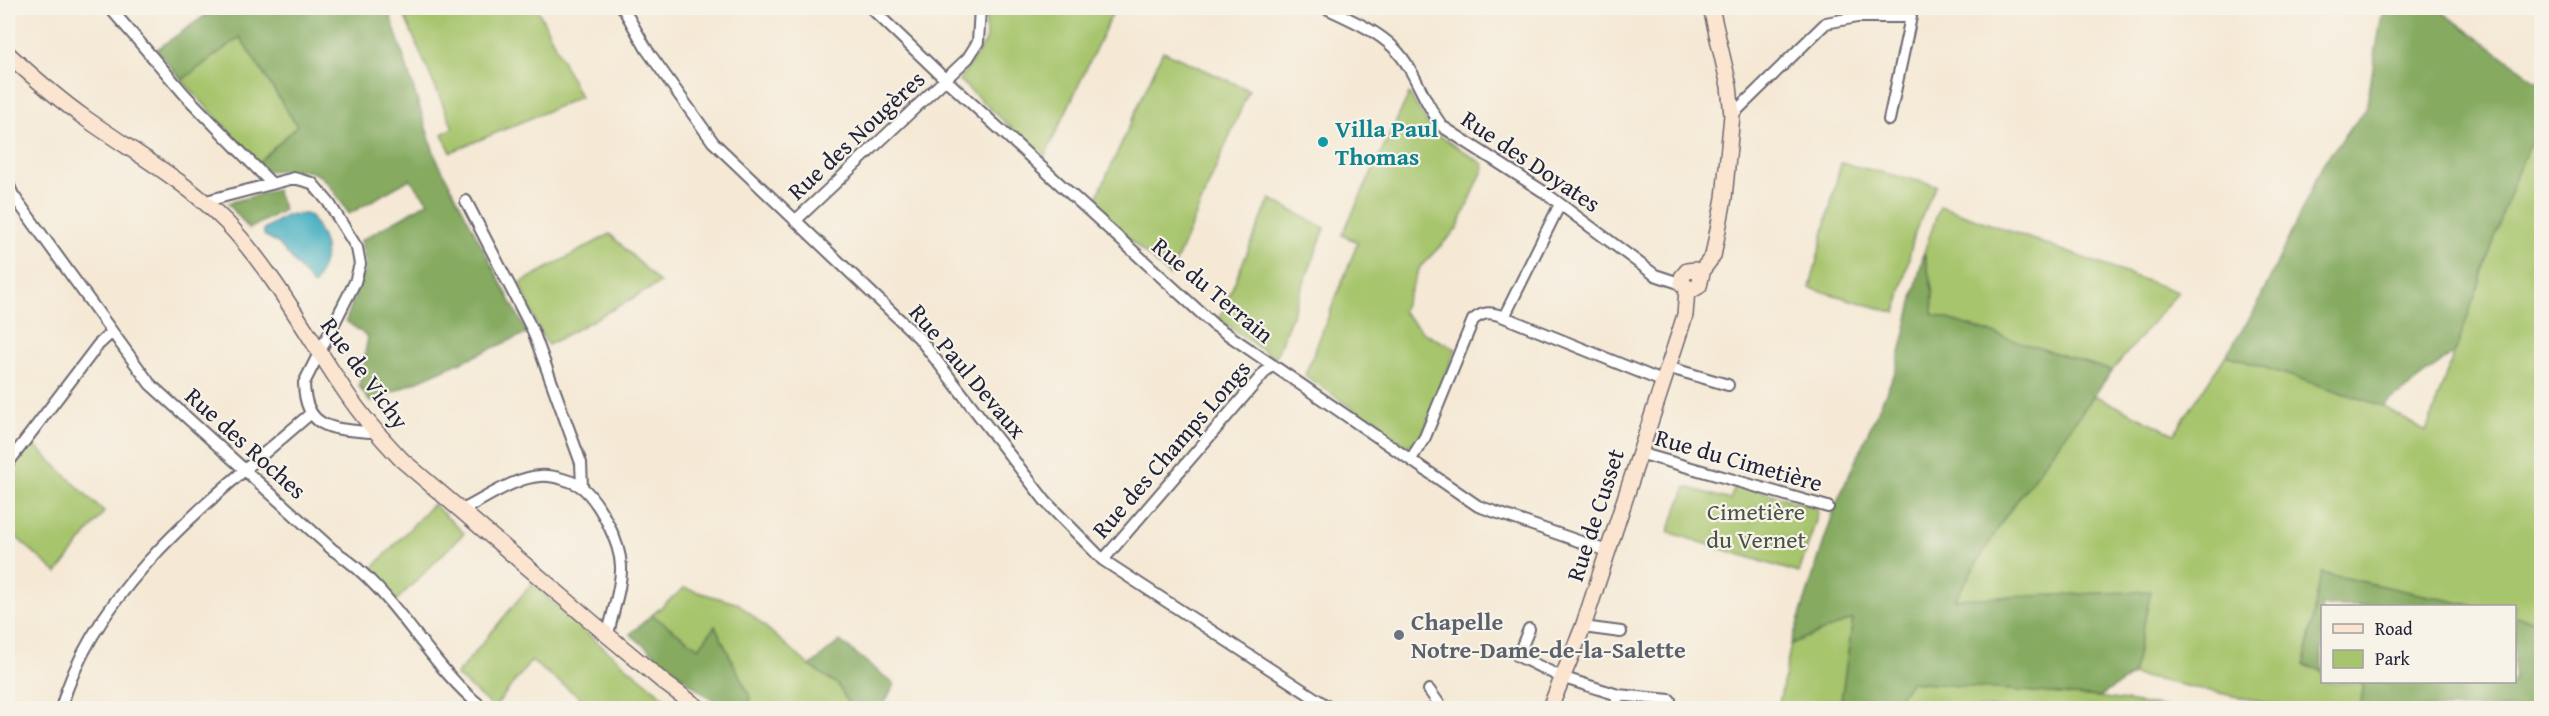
<svg xmlns="http://www.w3.org/2000/svg" width="2549" height="716" font-family="'Gentium Book Plus',serif">
<style>
.green{fill:#a7c56d;stroke:#647454;stroke-width:1.5}
.forest{fill:#85aa60;stroke:#54664e;stroke-width:1.5}
.water{fill:#43afc1;stroke:#32687e;stroke-width:1.5}
.lines{fill:none;stroke-linecap:round;stroke-linejoin:round}
.street-casing{stroke:#6c6871;stroke-width:14}
.secondary-casing{stroke:#6c6871;stroke-width:18}
.street{stroke:#fff;stroke-width:10}
.secondary{stroke:#fce5d0;stroke-width:15}
.culture-dot{fill:#0f9aa8;stroke:#f7f3e8;stroke-width:2}
.worship-dot{fill:#6b7280;stroke:#f7f3e8;stroke-width:2}
.labels{text-anchor:middle;dominant-baseline:central;stroke-width:4.5;stroke-linejoin:round;paint-order:stroke}
.culture-label{font-size:24px;font-weight:bold;fill:#0d838f;stroke:#f7f3e8;text-anchor:start}
.street-label{font-size:24px;fill:#22223b;stroke:#f7f3e8}
.park-label{font-size:24px;fill:#4a534a;stroke:#f7f3e8}
.worship-label{font-size:24px;font-weight:bold;fill:#5b616d;stroke:#f7f3e8;text-anchor:start}
</style>
<rect width="100%" height="100%" fill="#f7f3e8"/>
<filter id="ink" filterUnits="userSpaceOnUse"><feTurbulence type="fractalNoise" baseFrequency=".0167" numOctaves="2"/><feDisplacementMap in="SourceGraphic" scale="12" xChannelSelector="R" yChannelSelector="G"/><feConvolveMatrix kernelMatrix="1 2 1 2 8 2 1 2 1" color-interpolation-filters="sRGB"/></filter>
<filter id="wash" filterUnits="userSpaceOnUse"><feTurbulence type="fractalNoise" baseFrequency=".008" numOctaves="4" result="noise"/><feDisplacementMap in="SourceGraphic" scale="24" xChannelSelector="R" yChannelSelector="G"/><feGaussianBlur stdDeviation="1.35" result="paint"/><feColorMatrix in="noise" values="0 0 0 0 0 0 0 0 0 0 0 0 0 0 0 0 0 1.4 0 .05"/><feComposite in="paint" operator="in"/></filter>
<g filter="url(#wash)">
<rect width="100%" height="100%" fill="#f5e9d5"/>
<path class="green" d="M401 8H537L580 97 451 152 442 134 453 128Z
M985 8H1115L1044 158 959 80 986 41Z
M240 37 297 126 258 163 182 80Z
M1163 51 1249 90 1170 276 1093 206Z
M1409 94 1432 131 1483 164 1484 168 1457 229 1420 267 1402 311 1424 333 1456 349 1420 441 1406 446 1305 375 1358 242 1342 235Z
M2541 121V622L2515 616 2514 606H2474L2322 573 2304 665 2322 671V682L2364 683 2360 708H2291L2133 675 2150 592 1955 599 2005 517 2094 395 2174 434 2226 355 2383 406 2426 432 2517 172Z
M1841 163 1936 185 1915 232 1896 313 1810 288Z
M1270 199 1325 228 1275 359 1219 319Z
M1940 206 2178 292 2112 371 1932 314 1933 293 1924 252Z
M610 234 660 283 548 345 538 328 520 283Z
M31 442 104 512 57 573 8 530V475Z
M1736 483 1816 508 1818 514 1799 573 1668 532 1686 487 1730 500Z
M433 504 464 533 396 601 370 571Z
M532 583 591 637 677 708H594L531 661 494 708 456 675Z
M684 588 739 604 810 666 838 685 851 708H746L751 699 715 627 699 648 652 615Z
M1853 618 1840 708H1778L1791 644Z
M1910 682 2099 697 2173 708H1892Z"/>
<path class="forest" d="M216 8H388L435 156 527 333 370 402 359 386 368 337 346 321 366 264 360 241 428 202 410 179 349 214C320 169 321 168 267 171L258 163 297 126 240 37 182 80 156 50Z
M2383 8H2437L2542 85 2541 121 2517 172 2456 351 2383 406 2226 355 2255 310 2324 162 2366 109Z
M276 190 284 210 249 229 228 203Z
M1924 252 1933 293 1932 314 2112 371 2005 517 1955 599 2151 591 2133 675 2099 697 1910 682 1892 708H1840L1853 619 1791 644 1836 504 1896 370Z
M2321 573H2322L2474 606H2322V671L2304 665Z
M652 615 699 648 715 626 751 699 746 708H724L702 693 630 634Z
M2515 616 2541 622V708H2360L2364 684 2358 682H2514Z
M840 641 894 684 885 703V708H851L838 685 810 666Z"/>
<path class="water" d="M305 214 311 216C330 250 329 251 314 286L279 244 264 235V229L287 215Z"/>
</g>
<g filter="url(#ink)">
<g class="lines">
<g class="street-casing">
<path id="street" d="M110 8 186 96 272 184
M623 8 647 50 713 142 919 338 1046 502 1103 560 1330 708
M871 8 945 79 1214 325 1478 506 1607 551
M1326 8C1349 19 1376 30 1394 48 1416 70 1423 103 1443 127L1544 192 1655 275 1682 284
M1732 115 1826 23 1857 17H1911L1889 120
M8 184 13 195 150 384 333 550C395 589 426 663 483 708
M466 201 533 331 581 463 582 487
M206 204 210 200 294 178 312 183 329 203 357 248 360 264 355 282 304 383C305 428 330 429 369 432L373 429
M795 221 968 58 978 42 980 8
M1504 317 1560 204
M1667 367 1728 385
M1639 453 1828 507
M1411 459 1425 437 1473 320C1484 311 1491 312 1504 317L1662 381
M8 463 98 345 111 333
M460 511C483 500 515 477 540 476 552 475 575 481 584 489 601 505 620 543 621 566 622 586 613 610 609 630L606 634
M1103 560 1271 365
M1583 627 1621 632
M1529 629 1518 656 1561 677 1618 695 1615 708
M1429 690 1442 708
M1618 695 1670 700
M61 708C96 584 216 496 310 414"/>
</g>
<g class="secondary-casing">
<path id="secondary" d="M8 54C32 76 58 99 85 118 133 152 185 180 227 223 275 274 308 337 347 394 363 418 382 439 402 460L606 634 666 684 699 708
M1701 275 1695 270 1687 271 1682 277V284L1692 290 1699 286 1703 269 1713 256 1724 198 1732 115 1729 86 1711 8
M1550 708 1583 627 1679 334 1685 315 1687 289"/>
</g>
<use href="#street" class="street"/>
<use href="#secondary" class="secondary"/>
</g>
</g>
<circle class="culture-dot" cx="1323" cy="142" r="6"/>
<circle class="worship-dot" cx="1399" cy="635" r="6"/>
<g class="labels">
<g class="culture-label">
<text x="1335" y="128">Villa Paul<tspan x="1335" dy="28">Thomas</tspan></text>
</g>
<g class="street-label">
<text transform="translate(856 135) rotate(-43)">Rue des Nougères</text>
<text transform="translate(1531 161) rotate(34)">Rue des Doyates</text>
<text transform="translate(1213 290) rotate(40)">Rue du Terrain</text>
<text transform="translate(968 371) rotate(50)">Rue Paul Devaux</text>
<text transform="translate(365 373) rotate(54)">Rue de Vichy</text>
<text transform="translate(246 443) rotate(42)">Rue des Roches</text>
<text transform="translate(1171 449) rotate(-49)">Rue des Champs Longs</text>
<text transform="translate(1739 460) rotate(16)">Rue du Cimetière</text>
<text transform="translate(1595 515) rotate(-72)">Rue de Cusset</text>
</g>
<g class="park-label">
<text x="1756" y="511">Cimetière<tspan x="1756" dy="28">du Vernet</tspan></text>
</g>
<g class="worship-label">
<text x="1411" y="621">Chapelle<tspan x="1411" dy="28">Notre-Dame-de-la-Salette</tspan></text>
</g>
</g>
<rect width="2549" height="716" fill="none" stroke="#f7f3e8" stroke-width="30"/>
<rect x="2321" y="605" width="195" height="78" fill="#f7f3e8" stroke="#a29fa3" stroke-width="1.5"/>
<rect x="2333" y="624" width="30" height="9" fill="#fce5d0" stroke="#a29fa3" stroke-width="1.5"/>
<text x="2375" y="635" font-size="18" fill="#22223b">Road</text>
<rect x="2333" y="650" width="30" height="18" fill="#a7c56d" stroke="#a29fa3" stroke-width="1.5"/>
<text x="2375" y="665" font-size="18" fill="#22223b">Park</text>
</svg>
